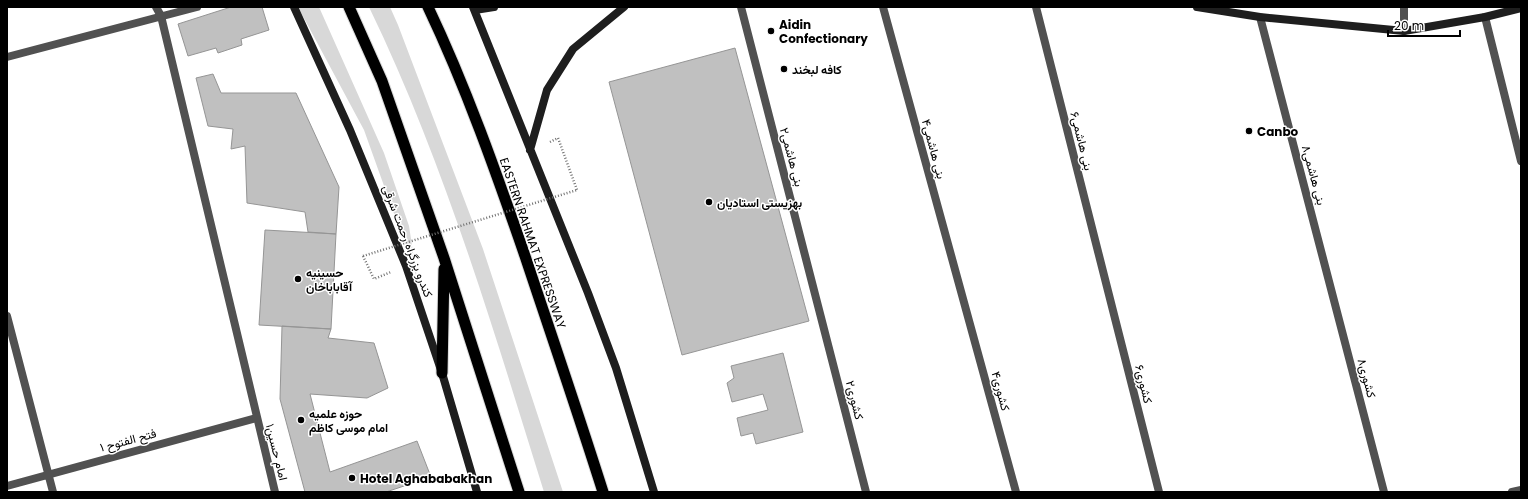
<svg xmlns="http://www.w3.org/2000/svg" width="1528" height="499" font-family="Poppins,Vazirmatn,sans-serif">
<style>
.green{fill:#d8d8d8}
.building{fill:#c0c0c0;stroke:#959595}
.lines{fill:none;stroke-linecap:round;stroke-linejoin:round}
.trunk-casing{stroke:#dbdbdb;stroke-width:13}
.path{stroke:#737373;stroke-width:2.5;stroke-dasharray:1 2;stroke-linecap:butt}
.minor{stroke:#515151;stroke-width:8}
.tertiary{stroke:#515151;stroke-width:8}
.secondary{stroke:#1e1e1e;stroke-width:8}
.trunk{stroke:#000;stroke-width:11}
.path-bridge{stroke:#737373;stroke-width:2.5;stroke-dasharray:1 2;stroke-linecap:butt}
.poi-dot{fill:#000;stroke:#fff;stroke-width:1.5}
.labels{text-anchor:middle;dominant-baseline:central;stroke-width:3;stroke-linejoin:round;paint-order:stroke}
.poi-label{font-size:12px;font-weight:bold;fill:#000;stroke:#fff;text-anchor:start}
.street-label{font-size:12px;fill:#000;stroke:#fff}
</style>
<rect width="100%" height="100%" fill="#fff"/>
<path class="green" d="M298 7H319L384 153 409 226 417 278 364 130Z
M369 7H390L398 25 483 249 563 492H544C493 328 444 162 369 7Z"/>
<path class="building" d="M231 7H262L269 30 241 39 242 45 218 53 216 48 188 56 178 24Z
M735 48 809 321 682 355 609 82Z
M213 74 221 93H296L339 187 336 234 308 232 305 212 247 203 245 146 231 149 233 129 208 126 196 78Z
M265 230 336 234 331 329 259 325Z
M282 326 331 329 328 338 374 343 388 388 367 398 310 394 330 472 417 441 431 477 386 492H305L280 399Z
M783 353 803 432 756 444 753 433 741 436 737 418 768 410 763 394 732 402 727 383 734 378 731 366Z"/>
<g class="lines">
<g class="trunk-casing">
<path id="trunk" d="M349 7 382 81 444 258 519 492
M428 7C466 87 496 172 525 256 551 334 578 413 603 492
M442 373 444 269"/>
</g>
<path class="path" d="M550 142 558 138 577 190
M363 256 374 279 391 272"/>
<path class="minor" d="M156 7 161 16 275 492
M741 7 866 492
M883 7 1016 492
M1036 7 1159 492
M1404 7V31
M1260 17 1384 492
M1485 17 1521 161
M7 57 197 7
M7 316 53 492
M7 486 256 418"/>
<path class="tertiary" d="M1512 492 1521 490"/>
<path class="secondary" d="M294 7 350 130 406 266 442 373 477 492
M473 7 588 293 616 368 654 492
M1197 7 1260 17 1404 31 1485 17 1521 8
M475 10 494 7
M530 150 547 90 573 49 624 7"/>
<use href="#trunk" class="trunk"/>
<path class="path-bridge" d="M363 256 577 190"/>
</g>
<g class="poi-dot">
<circle cx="771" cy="31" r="4"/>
<circle cx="784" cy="69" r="4"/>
<circle cx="1249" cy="131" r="4"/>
<circle cx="709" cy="202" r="4"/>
<circle cx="298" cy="279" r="4"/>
<circle cx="301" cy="420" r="4"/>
<circle cx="352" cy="478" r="4"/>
</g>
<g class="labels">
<g class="poi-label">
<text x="779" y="24">Aidin<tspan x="779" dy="14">Confectionary</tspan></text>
<text x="792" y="69">کافه لبخند</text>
<text x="1257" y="131">Canbo</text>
<text x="717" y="202">بهزیستی استادیان</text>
<text x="306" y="272">حسینیه<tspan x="306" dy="14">آقاباباخان</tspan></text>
<text x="309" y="413">حوزه علمیه<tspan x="309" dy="14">امام موسی کاظم</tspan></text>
<text x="360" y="478">Hotel Aghababakhan</text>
</g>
<g class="street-label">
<text transform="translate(1082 141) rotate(76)">۶بنی هاشمی</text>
<text transform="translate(934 149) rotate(75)">۴بنی هاشمی</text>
<text transform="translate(792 157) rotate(75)">۲بنی هاشمی</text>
<text transform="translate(1314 175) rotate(75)">۸بنی هاشمی</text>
<text transform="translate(408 241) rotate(69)">کندرو بزرگراه رحمت شرقی</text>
<text transform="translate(533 243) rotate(71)">EASTERN RAHMAT EXPRESSWAY</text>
<text transform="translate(1367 378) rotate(75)">۸کشوری</text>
<text transform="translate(1144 384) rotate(76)">کشوری۶</text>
<text transform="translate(1001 391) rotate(75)">کشوری۴</text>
<text transform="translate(855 400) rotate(76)">کشوری۲</text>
<text transform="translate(128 440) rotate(-15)">فتح الفتوح ۱</text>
<text transform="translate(277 452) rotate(76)">امام حسین۱</text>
</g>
</g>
<rect width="1528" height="499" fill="none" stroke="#000000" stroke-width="16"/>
<path d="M1388 30v6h72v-6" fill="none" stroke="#000000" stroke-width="2"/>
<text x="1394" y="30" font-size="12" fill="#000000" stroke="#ffffff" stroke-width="3" paint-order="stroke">20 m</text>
</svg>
